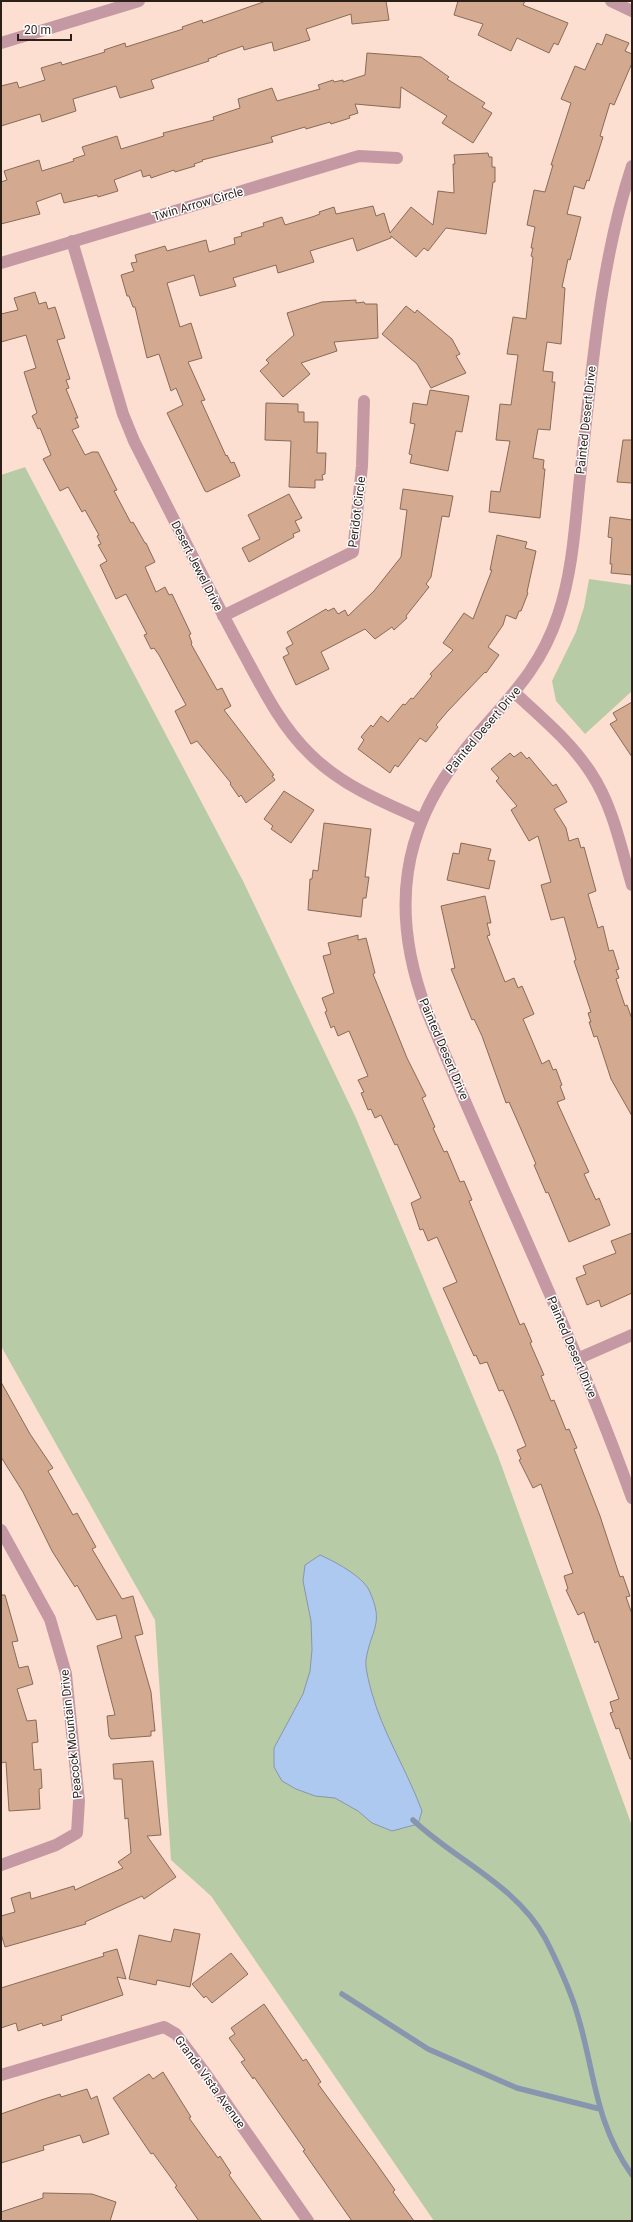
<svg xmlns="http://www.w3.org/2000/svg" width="633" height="2222" font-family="Roboto,sans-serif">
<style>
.green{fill:#b7cca6}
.water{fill:#aec9ef;stroke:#8796ae}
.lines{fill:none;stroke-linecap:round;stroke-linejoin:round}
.stream{stroke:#8796ae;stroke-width:5.5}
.building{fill:#d3a98f;stroke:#886b58}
.street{stroke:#c599a3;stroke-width:12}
.labels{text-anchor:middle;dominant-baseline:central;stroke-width:3;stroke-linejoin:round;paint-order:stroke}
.street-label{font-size:12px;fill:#2b1f18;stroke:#fff}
</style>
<rect width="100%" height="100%" fill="#fddfd1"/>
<path class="green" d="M25 467 243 881 356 1118 498 1456 632 1826V2221H434L211 1896 171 1860 155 1620 1 1346V475Z
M589 579 632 585V691L585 734 556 701 552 681 576 632 584 607Z"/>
<path class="water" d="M320 1555C334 1561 362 1576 369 1590 385 1625 371 1628 366 1660 365 1668 369 1682 371 1690 382 1732 407 1770 422 1811L418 1824 392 1831 372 1823 358 1811 335 1798 315 1796 296 1789 282 1781 274 1767V1748L303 1694 310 1671 312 1650 311 1621 303 1581 305 1565Z"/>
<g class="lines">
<path class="stream" d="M413 1820C455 1860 516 1885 545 1938 555 1957 571 1992 577 2013 595 2071 594 2122 632 2175
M342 1994 428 2049 517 2088 600 2109"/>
</g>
<path class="building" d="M266 1H386L389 20 352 24 351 14 306 29 310 40 274 51 272 42 244 50 243 46 217 55V56L208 59 209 61 151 80 154 88 120 98 116 86 73 99 76 111 42 122 40 114 1 126V86L17 82 19 88 45 80 41 68 61 62 62 65 105 52 104 50 125 43 126 47 183 29 182 27 202 20 203 23Z
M458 1H525L523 5 568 23 558 45 554 43 549 53 517 38 511 51 478 35 483 24 454 15Z
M606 34 629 43 625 51 632 54V63L614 105 610 103 600 136 603 137 589 181 587 180 584 189 574 186 567 214 581 217 570 260 568 259 562 287 565 288 561 344 547 342 543 371 553 372 552 382H555L550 430 538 429 533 458 544 460 543 469H545L540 518 489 512 491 491 500 492 510 441 496 440 500 404 511 405 518 355 507 354 513 317 526 319 533 257 531 256 533 248H531L535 227 527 225 534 190 545 192 553 165H551L571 103 561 99 575 66 585 70 597 43 602 45Z
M367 53 421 57 449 77 447 79 485 103 482 107 492 113 473 143 442 123 447 116 401 87 400 108 355 104 358 113 349 116 350 118 331 124 330 122 306 129 305 127 271 137 273 142 202 160 203 161 194 164 195 166 175 172 174 170 151 178 150 175 143 177 141 170 114 180 118 191 98 197 97 195 64 203 61 193 36 202 40 214 1 224V182L7 180 4 171 39 160 42 171 74 161 73 159 85 155 82 147 117 136 121 149 164 136 163 133 214 120 213 117 240 108 238 99 272 88 277 101 320 89 318 85 333 80 334 82 343 80V82L365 75Z
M488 153 489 157H492V167H495V182H493L486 234 446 228 428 251 424 248 416 257 391 236V238L357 251 353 238 310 251 314 262 278 273 276 265 233 278 236 286 200 296 194 275 167 283 180 327 191 323 202 358 188 362 205 400 201 401 226 456 227 455 231 463 234 462 240 476 207 492 205 491 167 413 183 405 176 388 171 391 159 354 147 358 135 307H133L129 296H127L121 275 134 271 131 263 137 262 135 255 165 246 167 251 206 240 209 252 235 244 234 238 242 236 241 233 264 226 263 223 282 217 285 225 312 217 320 214 319 212 334 207 336 214 373 206 376 216 384 213 390 233 411 207 433 225 438 191 454 193 453 164H455L454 155Z
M35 292 39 304 46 302 48 309 55 307 65 338 57 340 70 379 66 380 69 388 66 389 78 418H75L79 427 72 430 85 455 92 452H98L117 490 114 491 131 523 133 522 145 543H146L155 562 145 567 156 592 165 587 169 595 172 594 191 634 189 635 192 643 191 644 217 690 222 688 231 706 224 710 274 775 272 776 275 780 246 803 241 795 239 797 230 784 231 783 197 741 191 744 175 711 186 705 159 655 154 648 151 649 144 635 147 634 126 594 116 599 100 565 107 561 98 545 101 544 97 536 99 535 85 510 82 512 68 487 60 491 43 459 51 455 40 428 38 429 32 416 37 413 24 372 36 368 26 335 1 342V314L18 310 14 298Z
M356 300V303L364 302 365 304H377L378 338 334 342 337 351 301 363 310 374 283 397 260 371 269 363 266 360 294 335 287 313 322 302Z
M406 306 415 313 417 310 452 339 460 354 456 356 466 373 431 388 417 364 382 334Z
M430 390 469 396 462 432 456 431 448 471 410 463 412 455 409 454 415 424 410 423 413 403 427 405Z
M266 403 298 404V412H304V422H318L317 453H326L325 474 322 475 323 480H315V488L289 487 291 441 265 440Z
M623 440H632V483L617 482Z
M403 489 453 496 449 517 442 516 431 577 426 584 429 587 406 616 407 618 394 630 392 627 375 639 365 629 321 652 329 669 296 685 283 657 289 654 286 648 293 644 287 632 326 609 328 611 334 608 338 614 345 610 348 616 374 591 401 557 407 510 400 509Z
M289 494 302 518 295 521 300 531 293 534 294 537 249 562 242 548 260 539 248 515Z
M610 517 632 520V575L611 573 612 564H610L612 538 608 537Z
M497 535 527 542 525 548 536 551 527 592 528 593 521 611H519L516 619 506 615 503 625 488 647 499 655 486 673 485 672 447 712 436 725 438 727 426 742 420 738 398 767 395 765 390 773 358 749 364 740 361 737 371 725 373 727 381 716 388 722 403 704 405 705 411 698 413 699 432 676 430 674 453 650 443 643 464 613 473 619 492 570H490Z
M632 702V757L610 724 617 720 613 713Z
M521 752 527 759 529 757 553 786 556 784 567 802 554 809 566 828 569 841 578 838 581 848 584 847 596 891 588 894 598 928 603 926 609 951 613 950 619 969 616 970 619 978 616 979 625 1006 627 1005 632 1019V1116L611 1079 597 1036 594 1037 589 1022H591L588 1013 591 1012 574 961 576 960 564 917 551 920 541 885 551 882 538 836 529 841 511 810 517 806 496 781 499 778 491 769 510 753 514 757Z
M284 791 314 810 291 843 271 829 273 826 264 819Z
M324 823 371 829 365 877H369L366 898H363L361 917 308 910 310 879H312L313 870 318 871Z
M461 843 491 849 488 860 495 861 489 889 447 880 453 853 459 854Z
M485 896 491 923H487L490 935 487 936 505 982 514 978 518 988 522 986 534 1014 523 1019 542 1064 549 1060 553 1070 556 1069 562 1085 560 1086 565 1099 557 1102 589 1172 584 1174 596 1200 599 1198 610 1225 569 1242 548 1192 546 1193 534 1165 536 1164 517 1120 509 1102 506 1103 482 1036 474 1019 472 1020 451 969 455 968 441 906Z
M358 935V940L366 938 375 973 373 974 407 1058 426 1096 422 1098 435 1127 433 1128 444 1152 447 1151 460 1182 464 1181 472 1200 469 1201 520 1325 524 1323 532 1342 530 1343 544 1375 541 1376 551 1401 554 1400 566 1430 569 1429 577 1448 574 1449 600 1516 620 1577 623 1576 630 1596 626 1597 632 1614V1759H630L619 1728 616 1729 610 1713 613 1712 610 1702 619 1699 598 1641 595 1643 584 1612 578 1615 566 1590 568 1589 564 1576 573 1573 541 1484 533 1488 519 1460 521 1459 517 1450 526 1446 514 1416 503 1390 499 1391 487 1362 480 1364 476 1355 474 1356 443 1288 457 1282 437 1237 428 1241 423 1229 420 1230 411 1203 421 1198 397 1144 395 1145 381 1115 375 1118 371 1109 368 1110 361 1093 364 1092 358 1080 368 1076 349 1031 338 1036 334 1026 331 1028 325 1012 327 1011 322 998 334 993 323 956 331 954 328 943Z
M632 1233V1293L601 1307 599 1300 587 1305 576 1278 586 1274 583 1266 616 1253 611 1241Z
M1 1382 30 1434 53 1468 48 1471 73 1515 77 1513 96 1547 92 1549 122 1599 133 1596 143 1634 135 1636 151 1692 155 1731H151V1736L111 1739 109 1736 107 1716 115 1715 97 1646 122 1638 116 1615 97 1620 77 1585 75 1587 52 1551 23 1492 1 1457Z
M1 1595H5L18 1641 12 1642 19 1668 28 1666 33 1684 17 1689 27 1721 36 1720 38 1742 32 1743 34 1770 41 1769 42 1788 39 1789 40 1809 9 1811 6 1762 1 1763Z
M153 1761 161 1835 147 1836 176 1877 144 1899 142 1896 85 1922 86 1924 5 1947 1 1934V1916L15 1912 11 1898 30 1892 31 1899 74 1886 75 1890 123 1868 118 1862 131 1853 128 1818 125 1819 122 1779H114L113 1764Z
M174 1929 200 1934 190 1987 157 1980 156 1985 129 1979 139 1935 171 1942Z
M117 1949 126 1979 117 1977 123 1995 61 2016 62 2020 43 2026 42 2023 18 2031 16 2023 1 2028V1988L104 1956 103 1953Z
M231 1953 248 1974 212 2003 206 1996 204 1998 192 1984Z
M264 2004 303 2061 306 2059 321 2082 318 2084 376 2163 395 2190 393 2192 414 2221H352L303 2151 305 2150 254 2077 253 2079 241 2062 245 2060 229 2038 235 2034 231 2028Z
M163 2072 191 2117 189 2118 218 2158 220 2156 231 2173 229 2175 262 2221H199L175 2187 177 2186 153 2153 151 2154 113 2098 149 2074 153 2079Z
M87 2089 91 2099 97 2096 109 2134 83 2143 80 2135 43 2146 44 2150 1 2163V2114L41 2100 60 2094 61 2097Z
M43 2193 92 2194 116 2202 110 2221H1V2212L43 2198Z"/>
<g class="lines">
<path class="street" d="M611 1 632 11
M1 43 139 1
M632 166C599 266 592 373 580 477 575 523 573 571 558 615 539 673 504 702 467 747 400 828 390 912 426 1009 493 1173 572 1331 632 1498
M72 241 123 414 134 441C169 510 203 578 239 645 260 683 278 723 310 754 341 785 382 802 421 819
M1 263 359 156 397 158
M223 616 353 552 362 466 364 401
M515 693C542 718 571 742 591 773 613 806 621 848 632 885
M577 1359 632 1335
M1 1530 50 1619 66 1674 79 1801 77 1833 56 1845 1 1865
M1 2075 164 2027 176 2034 203 2070 308 2221"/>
</g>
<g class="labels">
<g class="street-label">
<text transform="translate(198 204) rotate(-16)">Twin Arrow Circle</text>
<text transform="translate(586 420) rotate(-84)">Painted Desert Drive</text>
<text transform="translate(357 512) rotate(-83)">Peridot Circle</text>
<text transform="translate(197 566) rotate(63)">Desert Jewel Drive</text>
<text transform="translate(483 730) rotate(-50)">Painted Desert Drive</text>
<text transform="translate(444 1049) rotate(67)">Painted Desert Drive</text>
<text transform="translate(572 1347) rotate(67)">Painted Desert Drive</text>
<text transform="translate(71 1734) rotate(-96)">Peacock Mountain Drive</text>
<text transform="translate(210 2082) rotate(54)">Grande Vista Avenue</text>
</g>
</g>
<rect width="633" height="2222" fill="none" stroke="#2b1f18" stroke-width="4"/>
<path d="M18 34v6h53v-6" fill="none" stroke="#2b1f18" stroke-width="2"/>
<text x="24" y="34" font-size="12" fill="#2b1f18" stroke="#ffffff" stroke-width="3" paint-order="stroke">20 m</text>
</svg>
